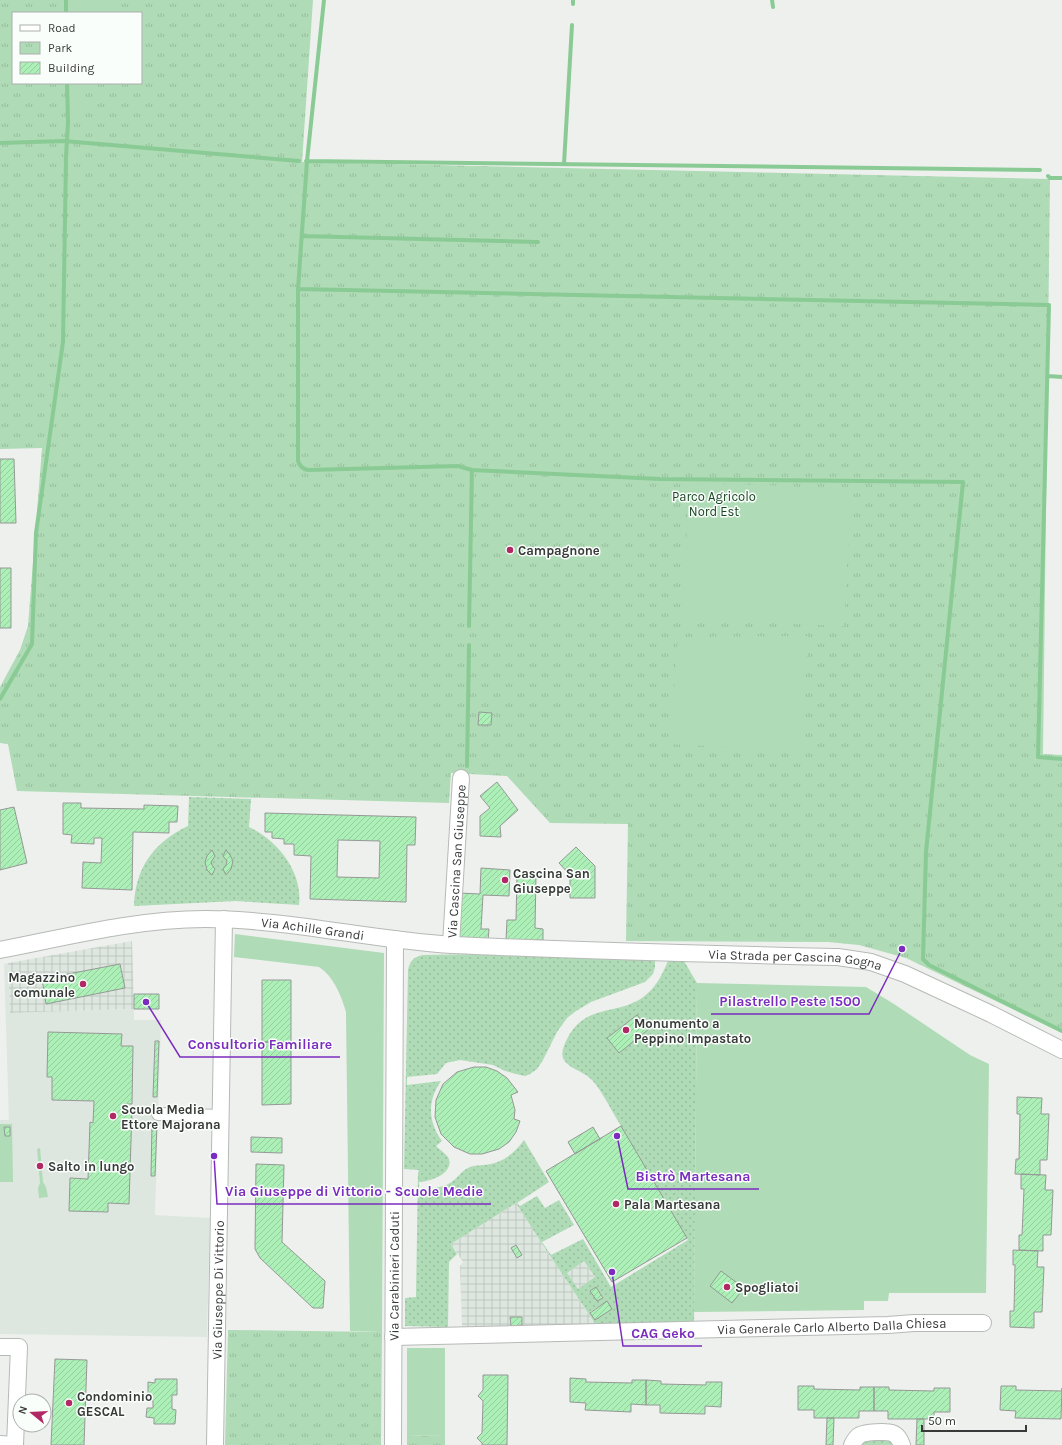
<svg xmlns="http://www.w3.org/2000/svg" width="1062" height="1445" font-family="Karla,sans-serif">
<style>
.built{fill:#dee7df}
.industrial{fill:url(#industrial-grid)}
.grass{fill:url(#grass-dots);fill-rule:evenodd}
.park{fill:url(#park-tufts);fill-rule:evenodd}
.garden{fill:#afdbb6}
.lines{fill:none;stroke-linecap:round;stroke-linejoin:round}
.stream{stroke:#8acb95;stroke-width:4}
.building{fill:url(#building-hatch);stroke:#959996;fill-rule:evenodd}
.pedestrian-casing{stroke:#b6bab6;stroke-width:14}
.minor-casing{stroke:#b6bab6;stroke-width:18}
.pedestrian{stroke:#fff;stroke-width:12}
.minor{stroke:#fff;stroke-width:16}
.poi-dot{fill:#b22865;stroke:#fafefb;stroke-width:1.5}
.labels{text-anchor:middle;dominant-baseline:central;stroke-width:3;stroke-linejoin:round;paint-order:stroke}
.park-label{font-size:13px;fill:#194724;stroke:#fafefb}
.poi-label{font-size:13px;font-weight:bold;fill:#383a39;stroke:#fafefb;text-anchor:start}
.street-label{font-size:13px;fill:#383a39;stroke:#fafefb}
.leader{fill:none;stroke:#7b2cbf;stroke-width:1.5}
.callout-dot{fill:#7b2cbf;stroke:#fafefb;stroke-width:1.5}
.callout-label{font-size:14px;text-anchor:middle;font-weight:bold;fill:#7b2cbf;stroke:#fafefb;stroke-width:3;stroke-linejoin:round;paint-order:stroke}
</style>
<defs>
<pattern id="industrial-grid" width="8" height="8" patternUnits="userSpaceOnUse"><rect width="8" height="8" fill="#dee7df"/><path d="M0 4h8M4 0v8" fill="none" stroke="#bfc7c0"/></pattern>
<pattern id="grass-dots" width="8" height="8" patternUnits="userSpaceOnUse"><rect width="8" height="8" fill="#afdbb6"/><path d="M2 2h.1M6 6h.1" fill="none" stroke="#97bd9d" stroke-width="1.8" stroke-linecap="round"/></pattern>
<pattern id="park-tufts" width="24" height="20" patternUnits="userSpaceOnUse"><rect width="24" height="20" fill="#afdbb6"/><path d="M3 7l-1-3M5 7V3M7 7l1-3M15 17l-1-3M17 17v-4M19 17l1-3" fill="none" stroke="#97bd9d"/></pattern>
<pattern id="building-hatch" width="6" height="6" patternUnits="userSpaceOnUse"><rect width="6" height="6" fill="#acefb7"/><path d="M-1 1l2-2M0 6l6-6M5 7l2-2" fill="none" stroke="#95ce9e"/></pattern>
</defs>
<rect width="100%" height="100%" fill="#edf0ed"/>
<path class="built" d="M8 963 10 1013 134 1009V1020H161L155 1215 210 1218 207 1337 0 1334V1120H9L4 964Z"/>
<path class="industrial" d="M132 941 134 1009 10 1013 8 963Z
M516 1203 541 1242 595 1324 462 1327 460 1266 463 1262 451 1244Z
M584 1261 595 1278 577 1290 566 1273Z"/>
<path class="grass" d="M189 797 251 799 249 827C278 841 303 872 299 905L236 901 134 906C135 868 154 842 188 826Z
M494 954 684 961 697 983 694 1328H598L541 1242 516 1203 451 1244 457 1254 449 1262 448 1327 405 1326V1298L416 1297 418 1173 419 1170 404 1169 408 970C410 961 413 957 423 955ZM655 960 668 961C662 975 656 988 642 998 615 1016 584 1003 566 1041 564 1046 561 1052 563 1058 568 1069 584 1071 592 1080 603 1092 612 1112 621 1126L600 1139 593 1127 568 1142 575 1154 546 1171 612 1282 686 1238 688 1240 611 1287 583 1239 551 1255 542 1242 574 1225 559 1200 545 1208 537 1196 520 1206 517 1203 549 1182 524 1140C514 1154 501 1164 483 1165 478 1166 473 1165 468 1168 463 1170 459 1176 454 1180 444 1189 432 1188 419 1189V1182C430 1182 456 1173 448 1157 445 1153 440 1150 436 1146L442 1141C428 1122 427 1101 441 1081L407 1085V1077L437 1074 446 1063 460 1060 493 1065 505 1071 520 1075 525 1076 530 1074 537 1069 543 1060 557 1032 567 1018 576 1011 591 1002 645 982 653 974 655 967ZM637 1015 649 1029 619 1053 607 1038ZM584 1261 595 1277 578 1289 567 1273ZM596 1287 603 1297 597 1301 590 1291ZM607 1301 612 1309 595 1320 590 1312Z
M886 1436 896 1445H858L860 1440Z"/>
<path class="park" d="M0 0H313L302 162 1050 179 1043 754 1062 755V1033L906 958 859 945 828 942 626 941 628 824 550 823 507 776 451 773 449 803 17 791 8 744 0 743V687L20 650 28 626 42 448 0 449ZM13 13H141V83H13Z
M228 1330 382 1332 381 1445H225Z
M407 1435 445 1436V1445H407Z"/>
<path class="garden" d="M69 0H106L104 13H69Z
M69 83H83L80 122 70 124Z
M689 482 851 489 844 626 683 619Z
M808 636 801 751 670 744 678 637Z
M235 934 384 953 382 1332 350 1331 346 1012C341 995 334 977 319 967L234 957Z
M697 983 866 987 894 1004 970 1055 989 1064 986 1293H889L888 1301H864V1310L694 1312Z
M0 1124H12L13 1182H0Z
M40 1148 43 1182 46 1187 48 1197 39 1198 38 1188 40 1183 37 1149Z
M407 1348H445V1436L407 1435Z"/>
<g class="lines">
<path class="stream" d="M324 0 307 161 298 289V461C300 467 303 469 308 470L458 466 472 470 660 479 963 482 926 852 923 959 929 965 1062 1031
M772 0 773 7
M573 4V0
M66 13V0
M0 143 64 141 299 161
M306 161 1040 170
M564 164 572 25
M1048 176 1050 178H1062
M302 236 538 242
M298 289 1049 305 1038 757 1062 759
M1048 376 1062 377
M469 626 472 470
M0 699 32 644 36 533 63 342 66 157 68 122 67 83
M467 766 469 645"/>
</g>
<path class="building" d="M0 459H14L16 523H0Z
M0 568H11V628H0Z
M479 712 492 713 491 725H478Z
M497 782 518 810 500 826 501 837 480 836V816L490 808 480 796Z
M63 803H81V808L144 809V805L178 806 177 822H169V833L133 832 132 890 82 888 83 862 101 863 102 838H94V844L71 843 72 835 63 834Z
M14 807 27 863 0 870V810Z
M265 813 416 817 415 845H407L406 902 310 899 311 856 294 855V844H284V839L272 838V832H265ZM338 840 380 841 379 878 337 877Z
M576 847 595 866V898H570V875L559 863Z
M212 850 215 856 211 862 212 865 215 869 212 875 207 870 205 862 207 856Z
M226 850 230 855 233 861 231 869 226 875 223 869 226 865 227 861 223 856Z
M481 868 510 870 509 896 483 895 481 929H489L488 941 457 939 459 893 480 894Z
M517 875H536L535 928 543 929V940H506L507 920H516Z
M120 964 125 988 46 1004 42 979Z
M262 980H291V1042H262Z
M134 994H159V1009H134Z
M637 1015 649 1029 619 1053 607 1038Z
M48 1032 122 1034 121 1046H133L132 1104H124V1109H132L129 1204 108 1203V1212L69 1211 70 1178 88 1179 90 1122 93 1123 94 1101 52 1100V1077H47Z
M155 1041H159L157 1097H153Z
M262 1042H291V1104L262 1105Z
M474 1067H486L497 1071 507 1078 518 1092 511 1095 515 1110 514 1119 520 1121 516 1132 509 1142 499 1149 482 1154H470L454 1147 441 1134 435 1117 436 1100 443 1084 457 1072Z
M1017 1097 1042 1098 1041 1114H1049L1047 1160H1040V1175L1015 1174 1016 1159H1019L1020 1114H1017Z
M152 1124H157L155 1176H151Z
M621 1126 687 1238 612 1282 546 1171Z
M4 1127H10V1136H5Z
M593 1127 600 1139 575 1154 568 1142Z
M251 1137 282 1138V1153L251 1152Z
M256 1164 284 1165 282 1242 325 1281 323 1308H313L260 1258 255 1249Z
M1021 1174 1046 1175 1045 1190H1053L1051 1235H1043V1251L1019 1250V1235H1022L1024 1189H1021Z
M516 1245 522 1255 517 1258 511 1248Z
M1013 1250 1038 1251 1037 1267H1044L1042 1312H1034V1328L1010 1327V1311H1014L1015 1265H1013Z
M721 1271 744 1288 732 1303 710 1286Z
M596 1287 603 1298 597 1301 590 1291Z
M607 1301 612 1309 595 1320 590 1313Z
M510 1317H522V1325L511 1326Z
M55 1359 87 1360 84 1445H51Z
M483 1375H508L507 1445H482V1443L477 1438 482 1433 483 1401 478 1396 483 1390Z
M570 1378 586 1379V1382L632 1383V1380H646V1405L631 1404V1412L585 1410 586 1403 570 1402Z
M155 1379H177V1395H172V1409L176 1410 175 1424H154V1418L146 1417 147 1408H153V1401H148V1382L155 1383Z
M646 1380 661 1381V1384L706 1385V1382H722L721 1407 705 1406V1414L660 1413V1405H646Z
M798 1386H814V1389L860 1390V1387H874V1411H859V1418H814V1410H798Z
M1001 1386H1016V1390L1062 1391V1388L1061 1419 1015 1418 1016 1411 1000 1410Z
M874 1387H889V1390L934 1391V1388H950V1412H934V1419H888V1411H874Z
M827 1418H834L833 1445H826Z
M917 1419H924V1445H916Z"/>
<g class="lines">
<g class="pedestrian-casing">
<path id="pedestrian" d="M158 1114 221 1116"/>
</g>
<g class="minor-casing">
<g id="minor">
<path id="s1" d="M451 944 461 778"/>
<path id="s2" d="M0 950C67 937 136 919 205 919 288 919 370 940 453 945 581 951 710 954 838 957L871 962 905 974 991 1014 1062 1050"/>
<path id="s3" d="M393 1337 888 1325 914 1323H983"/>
<path d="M0 1347H19L15 1445"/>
<path d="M0 1444 15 1445"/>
<path id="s4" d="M215 1445 224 919"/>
<path id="s5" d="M393 1445 395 939"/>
<path d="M852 1445C854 1441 856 1437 860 1435 865 1432 887 1431 892 1433 898 1435 900 1440 902 1445"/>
</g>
</g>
<use href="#pedestrian" class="pedestrian"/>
<use href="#minor" class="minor"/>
</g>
<g class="poi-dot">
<circle cx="510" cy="550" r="4"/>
<circle cx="505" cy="880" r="4"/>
<circle cx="83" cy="984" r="4"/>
<circle cx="626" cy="1030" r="4"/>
<circle cx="113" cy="1116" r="4"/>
<circle cx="40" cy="1166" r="4"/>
<circle cx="616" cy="1204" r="4"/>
<circle cx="727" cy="1287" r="4"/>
<circle cx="69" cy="1403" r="4"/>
</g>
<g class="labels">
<g class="park-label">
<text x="714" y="496">Parco Agricolo<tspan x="714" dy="15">Nord Est</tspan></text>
</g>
<g class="poi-label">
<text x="518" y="550">Campagnone</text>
<text x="513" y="873">Cascina San<tspan x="513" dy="15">Giuseppe</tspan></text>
<text x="75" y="977" text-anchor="end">Magazzino<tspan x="75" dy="15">comunale</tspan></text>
<text x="634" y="1023">Monumento a<tspan x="634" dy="15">Peppino Impastato</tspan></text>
<text x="121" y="1109">Scuola Media<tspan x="121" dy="15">Ettore Majorana</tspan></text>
<text x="48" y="1166">Salto in lungo</text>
<text x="624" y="1204">Pala Martesana</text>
<text x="735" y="1287">Spogliatoi</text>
<text x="77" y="1396">Condominio<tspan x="77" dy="15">GESCAL</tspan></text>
</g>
<g class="street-label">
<text stroke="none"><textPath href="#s1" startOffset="83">Via Cascina San Giuseppe</textPath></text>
<text stroke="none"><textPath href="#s2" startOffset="316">Via Achille Grandi</textPath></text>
<text stroke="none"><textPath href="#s2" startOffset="800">Via Strada per Cascina Gogna</textPath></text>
<text stroke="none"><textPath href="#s5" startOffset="169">Via Carabinieri Caduti</textPath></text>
<text stroke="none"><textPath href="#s4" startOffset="155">Via Giuseppe Di Vittorio</textPath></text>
<text stroke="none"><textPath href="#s3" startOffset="439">Via Generale Carlo Alberto Dalla Chiesa</textPath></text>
</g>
</g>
<path class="leader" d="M902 949L869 1014H711M146 1002L180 1057H340M617 1136L628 1189H759M214 1156L217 1204H491M612 1272L623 1346H702"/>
<g class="callout-dot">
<circle cx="902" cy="949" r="4"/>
<circle cx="146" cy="1002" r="4"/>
<circle cx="617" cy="1136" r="4"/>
<circle cx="214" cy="1156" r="4"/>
<circle cx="612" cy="1272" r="4"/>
</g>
<g class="callout-label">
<text x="790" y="1006">Pilastrello Peste 1500</text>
<text x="260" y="1049">Consultorio Familiare</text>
<text x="693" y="1181">Bistrò Martesana</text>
<text x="354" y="1196">Via Giuseppe di Vittorio - Scuole Medie</text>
<text x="663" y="1338">CAG Geko</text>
</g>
<rect x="12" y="12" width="130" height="72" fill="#fafefb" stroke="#acb0ad"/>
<rect x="20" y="25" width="20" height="6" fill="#ffffff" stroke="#acb0ad"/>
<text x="48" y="32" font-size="12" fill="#383a39">Road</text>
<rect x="20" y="42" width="20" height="12" fill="url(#park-tufts)" stroke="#acb0ad"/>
<text x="48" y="52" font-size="12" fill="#383a39">Park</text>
<rect x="20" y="62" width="20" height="12" fill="url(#building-hatch)" stroke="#acb0ad"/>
<text x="48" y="72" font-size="12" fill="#383a39">Building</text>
<g transform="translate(32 1413) rotate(288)"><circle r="19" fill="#fafefb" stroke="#acb0ad"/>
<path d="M0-3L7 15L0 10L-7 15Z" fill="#b22865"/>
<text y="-6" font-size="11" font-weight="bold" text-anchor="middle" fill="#383a39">N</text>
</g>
<path d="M922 1425v6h104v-6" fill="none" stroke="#383a39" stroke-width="2"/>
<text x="928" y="1425" font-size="12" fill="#383a39" stroke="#fafefb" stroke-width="3" paint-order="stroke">50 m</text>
</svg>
